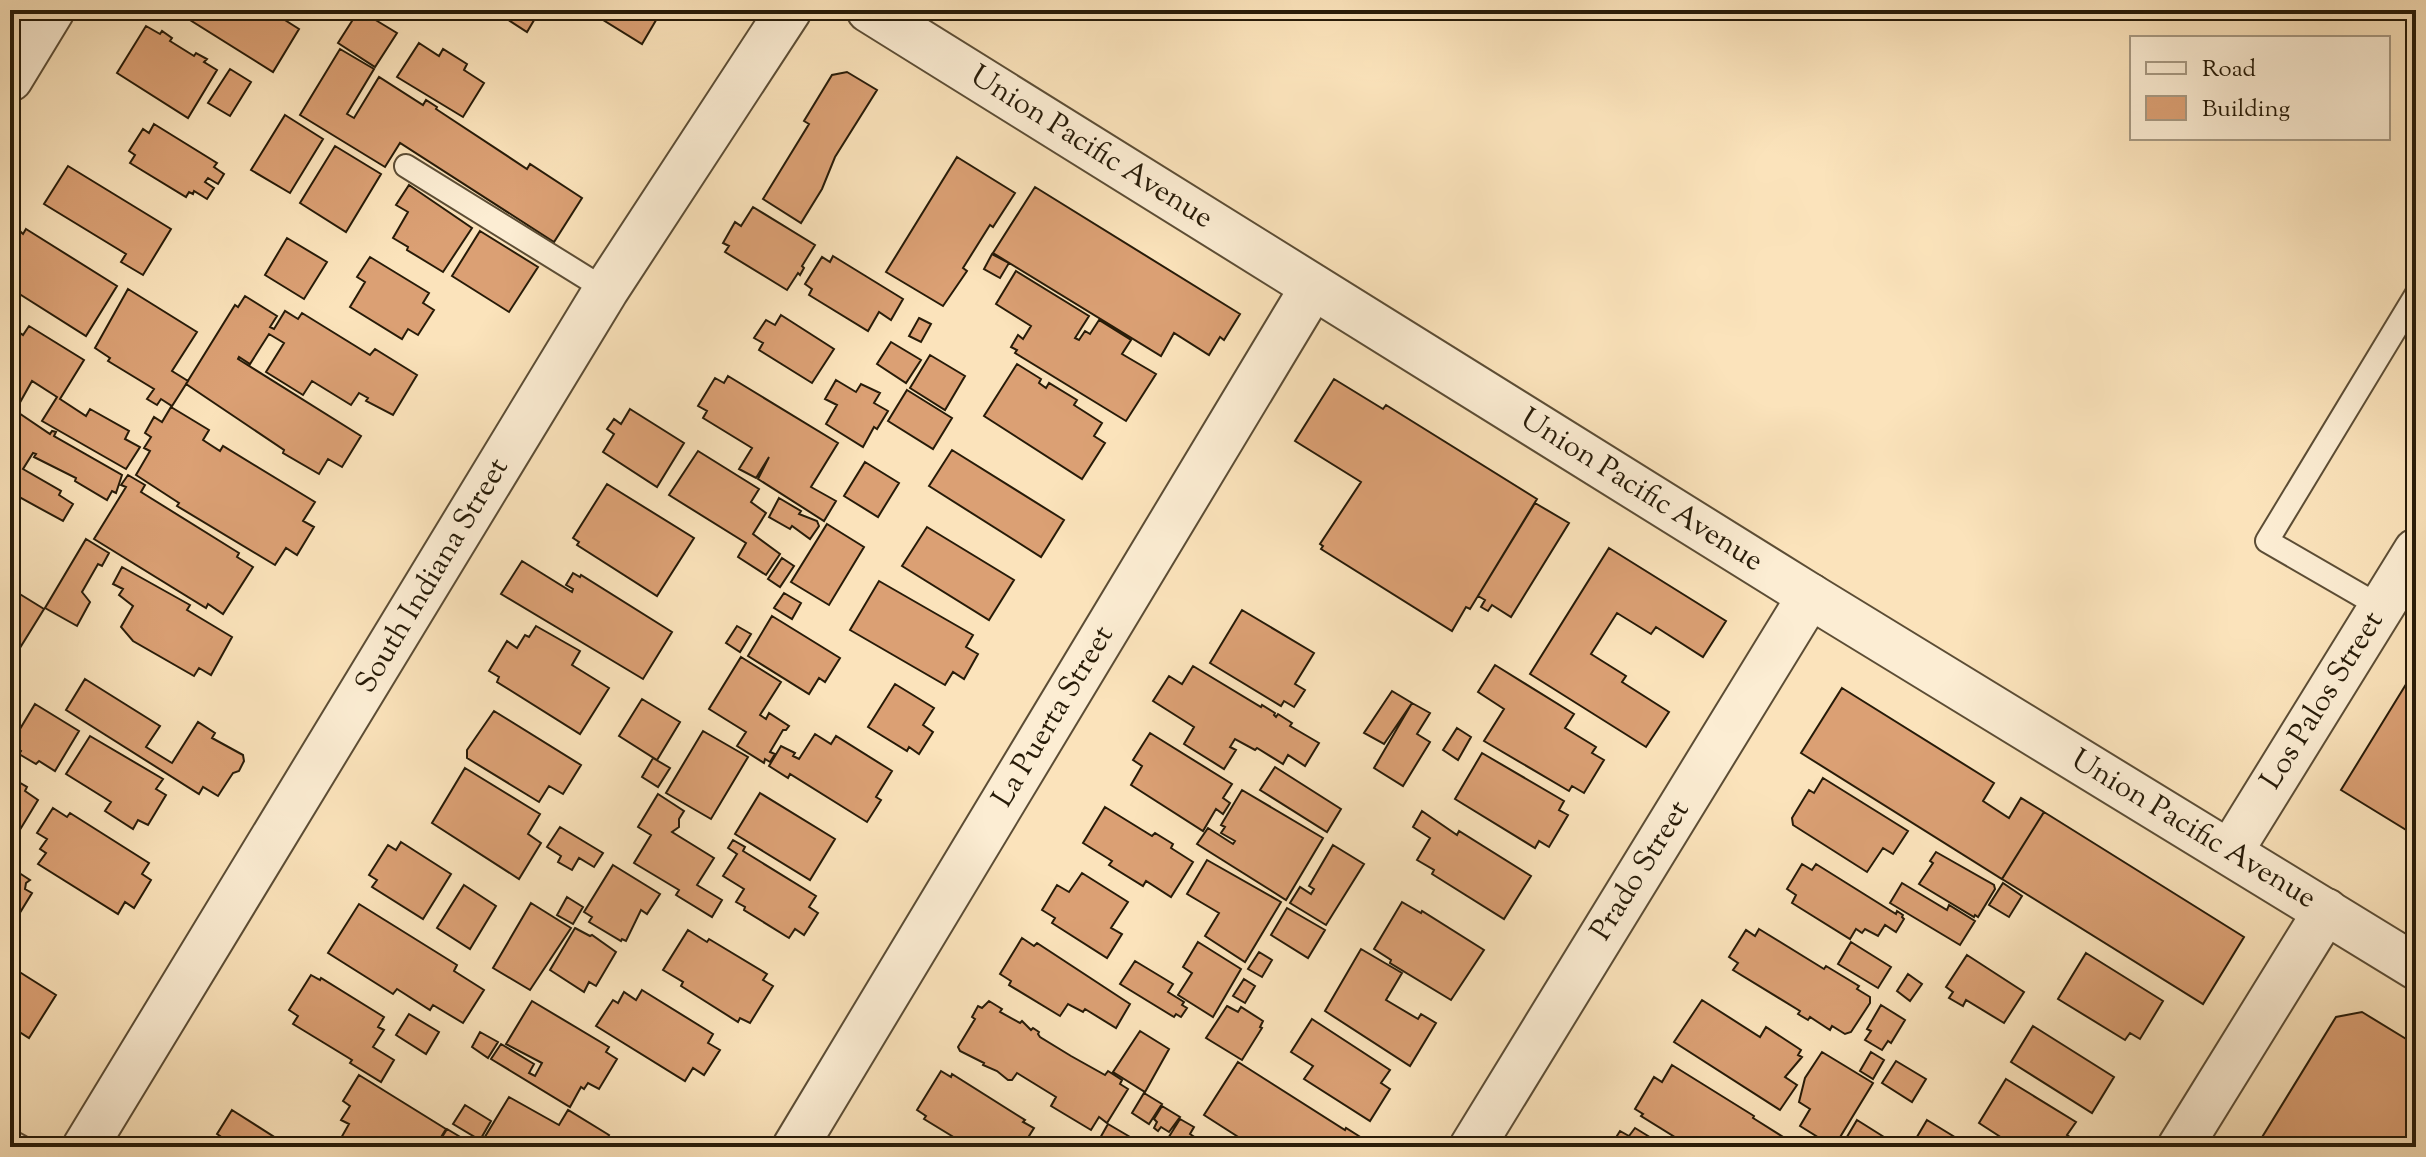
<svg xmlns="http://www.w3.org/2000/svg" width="2426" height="1157" font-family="'Sorts Mill Goudy',serif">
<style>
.building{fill:#dba074;stroke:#271b08;stroke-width:2}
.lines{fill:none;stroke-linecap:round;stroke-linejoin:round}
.service-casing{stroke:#5c4d35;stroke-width:26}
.minor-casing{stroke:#5c4d35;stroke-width:48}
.tertiary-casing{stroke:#5c4d35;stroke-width:48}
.service{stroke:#fcedd3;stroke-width:22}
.minor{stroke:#fcedd3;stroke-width:44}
.tertiary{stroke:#fcedd3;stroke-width:44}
.labels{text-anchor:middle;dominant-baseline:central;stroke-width:8;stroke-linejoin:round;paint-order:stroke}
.street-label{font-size:30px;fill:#271b08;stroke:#fcedd3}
</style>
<rect width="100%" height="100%" fill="#fbe3bb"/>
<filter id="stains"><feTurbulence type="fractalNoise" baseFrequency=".0025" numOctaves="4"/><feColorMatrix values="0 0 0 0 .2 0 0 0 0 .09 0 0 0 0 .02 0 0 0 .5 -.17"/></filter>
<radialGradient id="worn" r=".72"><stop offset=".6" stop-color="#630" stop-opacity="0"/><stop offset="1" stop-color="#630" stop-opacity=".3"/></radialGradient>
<path class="building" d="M174 10H269L299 29 273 72Z
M359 10 397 33 375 67 338 43Z
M493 10H540L527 32Z
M587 10H662L642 44Z
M146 26 160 34 162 31 172 38 170 41 194 56 196 53 207 59 204 62 217 70 188 118 117 73Z
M419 43 439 56 443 49 467 64 464 70 484 83 463 117 397 77Z
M340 49 374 69 347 114 354 118 379 77 423 105 426 100 437 107 436 109 527 169 530 164 582 198 554 242 400 143 385 167 300 115Z
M230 69 251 82 230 116 208 103Z
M847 72 877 90 835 157 822 189 801 223 763 199 809 124 804 121 832 75Z
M285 115 323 139 290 193 251 170Z
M154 124 217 163 214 167 224 174 218 184 208 178 205 182 214 188 207 199 194 191 193 194 189 192 186 197 130 163 135 155 129 151 143 129 149 133Z
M335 146 381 174 346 232 300 203Z
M957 157 1015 193 993 227 990 225 963 268 967 271 943 306 886 272Z
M68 166 171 229 143 275 121 262 126 254 44 204Z
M409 185 472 228 443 272 407 250 408 247 393 238 408 212 396 205Z
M1035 187 1240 314 1224 340 1220 337 1209 355 1174 333 1161 356 993 253Z
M753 207 815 245 802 266 804 268 800 275 798 273 787 290 725 252 729 246 723 243 735 222 741 226Z
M26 229 117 286 86 336 10 288V250L21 232 23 234Z
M480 231 538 267 509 312 452 276Z
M287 238 327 262 304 299 265 275Z
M992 254 1009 263 1000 278 984 269Z
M833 256 903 299 891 320 879 312 868 331 809 295 812 289 805 284 822 257 830 262Z
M370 257 429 293 423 303 434 310 418 335 408 329 402 339 350 307 365 282 357 277Z
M1016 271 1089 316 1075 338 1079 340 1085 331 1090 334 1099 320 1131 340 1122 354 1156 374 1126 421 1015 353 1017 350 1011 347 1018 335 1023 339 1031 326 996 304Z
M128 289 197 332 172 371 188 381 172 406 161 399 157 405 147 399 154 389 108 361 110 358 95 348Z
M245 296 277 316 270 327 274 329 285 311 298 319 302 313 370 355 375 349 417 375 393 415 366 401 368 398 359 393 351 405 312 381 303 395 266 372 284 343 269 334 250 364 239 357 238 359 361 436 342 467 328 459 319 474 283 453 284 450 186 384 235 305 238 307Z
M781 315 834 349 812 383 759 350 763 343 754 338 766 320 775 325Z
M919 318 931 324 921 342 909 336Z
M29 326 84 360 60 399 86 416 90 409 129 431 125 439 140 447 126 469 42 421 57 397 32 381 18 406 10 401V342L17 331 23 335Z
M891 342 921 360 906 383 877 364Z
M930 355 965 376 945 410 910 388Z
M1017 364 1041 379 1039 383 1046 388 1049 383 1077 400 1074 405 1102 423 1094 436 1105 443 1082 479 984 416Z
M728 376 838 443 811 487 836 501 824 521 758 479 769 457 756 478 739 469 752 448 703 418 707 411 698 406 715 378 724 383Z
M1334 379 1383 409 1386 405 1537 499 1470 609 1466 607 1452 631 1321 549 1323 546 1320 544 1361 482 1295 441Z
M836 380 856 392 861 384 880 393 874 403 888 411 877 429 874 427 863 447 826 424 837 405 825 399Z
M907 390 952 418 933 449 888 421Z
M10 407 50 434 52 431 56 432 54 436 122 475 116 493 112 491 107 500 75 481 76 478 34 457 36 454 33 453 23 469 61 491 59 495 73 504 63 521 10 492Z
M171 407 209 430 203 440 220 451 223 446 315 502 303 521 314 527 297 555 286 548 275 565 177 506 179 503 136 475 150 451 144 448 151 437 145 433 154 417 162 422Z
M630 409 684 443 657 487 603 452 614 434 607 429 614 419 621 424Z
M952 450 1064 520 1041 557 929 486Z
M698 451 759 489 751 502 766 513 753 534 780 554 766 575 738 557 746 543 669 495Z
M865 462 899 483 878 517 844 496Z
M128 475 145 485 141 492 239 553 237 557 253 567 223 614 208 604 206 608 94 539 126 487 121 485Z
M607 484 694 538 657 596 577 545 579 542 573 538Z
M779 498 801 511 799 514 817 521 819 526 810 539 792 526 790 529 769 517Z
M1535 503 1569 523 1511 617 1492 605 1488 611 1481 607 1485 600 1478 596Z
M827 524 864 547 829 605 791 582Z
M927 527 1014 580 989 620 902 566Z
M86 539 109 553 102 566 98 564 82 592 90 602 77 626 45 608Z
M1609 548 1726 621 1703 657 1656 627 1651 634 1617 613 1591 654 1626 676 1622 682 1669 712 1646 747 1530 674Z
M782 558 794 566 780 587 768 579Z
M522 561 572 592 573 589 566 585 573 573 580 577 581 575 672 632 643 679 501 594Z
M122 567 190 605 187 610 232 637 211 675 199 668 194 676 133 641 121 627 133 606 119 595 123 589 113 584Z
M879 581 973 635 966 647 978 654 964 679 953 672 945 685 850 630Z
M10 588 44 609 10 664Z
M784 593 801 603 792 619 774 608Z
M1242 610 1314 653 1295 684 1305 690 1294 707 1284 701 1281 706 1210 663Z
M772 616 840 658 825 682 819 678 809 694 748 656Z
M536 626 580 651 572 665 609 688 580 734 497 682 499 677 489 671 507 641 517 648 525 635 529 637Z
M737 626 751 634 740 652 726 643Z
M741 657 781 682 760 715 766 719 769 713 789 726 786 730H783L770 752 775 754 770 762 765 759 764 763 737 746 746 732 709 709Z
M1495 665 1574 714 1565 728 1596 747 1592 753 1604 760 1584 793 1572 786 1569 791 1484 741 1504 709 1478 692Z
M1193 666 1261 707 1262 705 1275 713 1274 715 1276 717 1278 714 1292 723 1290 726 1319 743 1305 766 1288 755 1283 764 1257 748 1255 750 1235 739 1230 747 1236 750 1224 769 1184 744 1194 727 1153 701 1169 676 1182 684Z
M2416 668V836L2341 790Z
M85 679 160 726 146 747 172 763 198 722 215 733 212 738 243 755 244 761 239 771 233 773 218 796 203 787 199 794 66 710Z
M895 684 934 708 923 725 933 732 919 754 909 747 907 751 868 727Z
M1842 688 1994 783 1983 801 2009 818 2021 798 2044 812 2002 879 1801 753Z
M1392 691 1412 703 1384 744 1364 733Z
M642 699 680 722 657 760 619 736Z
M1412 703 1430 713 1417 734 1430 742 1403 786 1374 768Z
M35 704 79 731 55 771 39 761 36 764 19 754 21 751 11 744Z
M494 711 581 765 563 794 549 786 539 802 467 758V750Z
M1457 728 1471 737 1458 760 1443 750Z
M703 731 748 757 711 819 666 793Z
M1150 733 1232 784 1223 798 1230 803 1223 814 1216 809 1203 831 1131 785 1142 766 1133 760Z
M815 734 831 744 836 736 892 771 876 797 881 800 867 822 790 774 788 778 769 766 781 746 795 753 793 756 799 759Z
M90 736 163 779 156 789 166 795 148 825 138 820 133 829 105 811 111 802 66 774Z
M1482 753 1564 801 1559 810 1568 815 1549 847 1539 841 1535 848 1455 799Z
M653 758 670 768 658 787 642 777Z
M1275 767 1341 809 1327 832 1260 790Z
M465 768 540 814 528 834 541 843 519 879 432 823Z
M10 777 27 787 25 791 38 800 15 838 10 835Z
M1823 778 1908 831 1893 854 1883 848 1867 872 1793 825 1792 818 1809 790 1814 793Z
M1242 790 1323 838 1286 900 1197 844 1208 828 1233 844 1235 841 1221 833 1225 827 1221 825Z
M760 793 835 839 810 880 735 834Z
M658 794 684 811 679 819V827L672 832 714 858 697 885 722 900 712 917 676 895 679 890 634 863 651 835 638 827Z
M1105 807 1152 836 1155 833 1173 844 1171 848 1193 862 1171 897 1146 881 1143 886 1109 865 1112 861 1083 843Z
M53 808 67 817 70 813 149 863 142 874 151 880 134 908 125 902 118 914 38 864 46 853 40 849 47 839 37 833Z
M1422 811 1457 835 1459 831 1531 876 1504 919 1432 874 1434 870 1417 860 1430 838 1413 827Z
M2044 812 2244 937 2203 1004 2002 879Z
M560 827 603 853 594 867 579 858 572 870 558 862 561 856 547 847Z
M733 840 745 847 743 851 816 896 809 907 818 913 804 935 795 929 789 938 744 910 745 907 736 902 744 889 723 876 737 854 728 848Z
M401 842 451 874 423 919 372 887 377 880 369 875 388 845 396 850Z
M1333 845 1364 864 1326 925 1290 903 1300 887 1311 894 1314 889 1309 886Z
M1936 852 1994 885 1995 889 1978 917 1975 915 1974 917 1919 884 1933 863 1930 861Z
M1207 860 1281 902 1245 962 1205 936 1219 913 1187 894Z
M1802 864 1812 870 1816 864 1896 914 1897 911 1903 915 1902 917 1904 919 1896 932 1885 925 1878 936 1865 929 1862 933 1856 929 1850 939 1792 903 1796 895 1787 889Z
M613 865 660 894 647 914 641 910 626 941 622 939 621 941 589 922 592 917 584 912Z
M10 867 30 880 26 883 25 889 32 893 13 924 10 922Z
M1082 873 1128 902 1111 928 1122 934 1107 958 1052 923 1055 918 1042 910 1057 885 1069 892Z
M1902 883 1947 910 1949 905 1975 921 1960 945 1890 903Z
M2003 883 2022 896 2009 917 1989 905Z
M464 885 496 906 470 949 437 928Z
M567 897 583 907 573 924 557 915Z
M1402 902 1421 913 1422 911 1484 950 1451 1000 1390 963 1391 960 1374 949Z
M531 903 571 928 530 990 493 968Z
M359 904 457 965 454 971 484 990 463 1023 433 1005 430 1010 397 989 393 994 328 953Z
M1287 908 1325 930 1308 958 1271 935Z
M575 928 590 936 592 935 616 952 596 986 589 982 584 992 550 970Z
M1759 929 1824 969 1826 966 1859 986 1857 989 1870 997V1003L1851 1032 1845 1034 1832 1026 1830 1030 1810 1017 1808 1020 1798 1014 1800 1011 1733 970 1738 963 1729 957 1746 930 1755 936Z
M688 930 707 942 709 939 767 974 763 980 773 986 750 1023 740 1018 738 1022 681 986 683 982 663 970Z
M1022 938 1034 946 1037 943 1130 1004 1116 1028 1085 1009 1083 1012 1068 1004 1060 1016 1009 985 1011 981 1000 974Z
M1198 942 1241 969 1213 1017 1178 995 1192 973 1183 967Z
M1851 942 1891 967 1878 988 1838 964Z
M1361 949 1402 973 1386 1000 1418 1019 1421 1014 1436 1023 1410 1066 1325 1011Z
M1259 952 1272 960 1262 977 1248 969Z
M2086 953 2163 1001 2140 1039 2130 1033 2125 1040 2058 999Z
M1967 955 2024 992 2004 1023 1966 1000 1963 1006 1949 998 1953 992 1946 987Z
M1135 961 1173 984 1168 992 1184 1002 1182 1005 1187 1008 1181 1017 1176 1014 1174 1017 1120 984Z
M10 966 56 995 29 1038 10 1026Z
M1908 974 1922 984 1910 1001 1897 991Z
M311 975 320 980 321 978 384 1017 378 1027 384 1030 373 1047 394 1060 381 1082 350 1063 352 1060 293 1024 298 1016 289 1010Z
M1244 979 1255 986 1245 1003 1233 996Z
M642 990 713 1034 708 1043 720 1050 704 1075 693 1068 685 1081 596 1026 613 1000 618 1003 624 992 636 1000Z
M1702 1000 1760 1037 1766 1027 1801 1050 1798 1055 1802 1057 1785 1077 1797 1085 1780 1110 1674 1042Z
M532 1001 609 1047 606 1052 617 1059 599 1089 588 1083 584 1089 581 1087 570 1107 491 1059 501 1044 534 1064 529 1073 535 1076 542 1063 506 1044Z
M989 1001 1002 1009 1000 1012 1020 1023 1022 1021 1031 1030 1033 1028 1039 1032 1038 1034 1040 1037 1071 1056 1105 1075 1108 1071 1122 1080 1120 1084 1128 1089 1107 1123 1099 1117 1091 1130 1051 1106 1056 1097 1017 1073 1012 1080H1008L997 1071 983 1065 984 1063 960 1051 958 1047 975 1019 972 1017 978 1006 982 1008Z
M1881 1005 1905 1020 1891 1043 1888 1041 1882 1050 1865 1040 1871 1031 1867 1029Z
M1227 1006 1238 1012 1241 1007 1263 1021 1260 1027 1262 1028 1242 1060 1206 1038Z
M2362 1012 2416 1045V1147H2256L2336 1017Z
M409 1014 439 1032 426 1054 396 1035Z
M1312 1019 1390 1070 1381 1083 1390 1089 1370 1121 1304 1079 1313 1066 1291 1052Z
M2033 1026 2114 1077 2092 1113 2011 1062Z
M1140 1031 1169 1049 1145 1092 1113 1072Z
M480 1032 498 1042 488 1058 472 1047Z
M1822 1052 1873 1083 1834 1147 1800 1126 1810 1109 1799 1102 1805 1078Z
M1871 1052 1884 1060 1873 1079 1860 1071Z
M1896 1061 1926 1079 1912 1102 1882 1083Z
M1238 1062 1345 1130 1346 1128 1362 1138 1357 1147H1254L1204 1115Z
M1672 1065 1754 1116 1753 1118 1799 1147H1691L1641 1116 1643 1114 1635 1109 1654 1077 1662 1082Z
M941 1071 951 1077 952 1074 1025 1120 1023 1122 1034 1128 1024 1144 1029 1147H970L924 1119 926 1116 917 1110Z
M359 1075 446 1129 435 1147H336L349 1124 341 1120 350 1106 343 1101Z
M2006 1079 2076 1122 2067 1135 2077 1142 2074 1147H2016L1979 1123Z
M1144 1093 1162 1104 1149 1124 1132 1113Z
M509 1097 559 1125 568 1110 609 1135 602 1147H494L483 1140Z
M465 1105 491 1121 480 1140 453 1124Z
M1162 1106 1180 1117 1169 1132 1161 1127 1158 1131 1154 1128 1157 1122 1154 1119Z
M232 1110 290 1147H213L220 1136 217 1134Z
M1180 1119 1194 1127 1190 1134 1196 1138 1191 1147H1178L1167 1140Z
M1857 1120 1892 1142 1889 1147H1841Z
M1927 1120 1971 1147H1911Z
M1108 1124 1137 1141 1133 1147H1095Z
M1635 1128 1666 1147H1610L1620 1131 1629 1136Z
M447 1129 477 1147H436Z"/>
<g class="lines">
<g class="service-casing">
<path id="service" d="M406 166 606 290
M2381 607 2267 541 2416 295
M10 1141 21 1147"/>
</g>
<g class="minor-casing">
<path id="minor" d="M10 79 52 10
M2230 852 2416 551
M795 1147 1313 287
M1472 1147 1810 596
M2180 1147 2326 911"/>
</g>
<g class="tertiary-casing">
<path id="tertiary" d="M869 10 1810 596 2416 967
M85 1147 606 290 789 10"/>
</g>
<use href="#service" class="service"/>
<use href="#minor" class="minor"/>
<use href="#tertiary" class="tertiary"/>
</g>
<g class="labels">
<g class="street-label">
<text transform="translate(1091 148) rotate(32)">Union Pacific Avenue</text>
<text transform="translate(1641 491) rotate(32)">Union Pacific Avenue</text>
<text transform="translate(433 576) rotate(-59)">South Indiana Street</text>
<text transform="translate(2323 701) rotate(-58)">Los Palos Street</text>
<text transform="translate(1054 717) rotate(-59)">La Puerta Street</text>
<text transform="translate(2193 830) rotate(31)">Union Pacific Avenue</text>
<text transform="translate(1641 871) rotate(-58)">Prado Street</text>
</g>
</g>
<rect width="2426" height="1157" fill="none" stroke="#fbe3bb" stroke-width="40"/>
<rect x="12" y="12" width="2402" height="1133" fill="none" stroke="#271b08" stroke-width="4"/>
<rect x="20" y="20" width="2386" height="1117" fill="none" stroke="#271b08" stroke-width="2"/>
<rect x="2130" y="36" width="260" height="104" fill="#fcedd3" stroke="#a79982" stroke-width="2"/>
<rect x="2146" y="62" width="40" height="12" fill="#fcedd3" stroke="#a79982" stroke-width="2"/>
<text x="2202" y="76" font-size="24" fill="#271b08">Road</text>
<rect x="2146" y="96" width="40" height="24" fill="#dba074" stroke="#a79982" stroke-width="2"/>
<text x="2202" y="116" font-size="24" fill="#271b08">Building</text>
<rect width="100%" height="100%" filter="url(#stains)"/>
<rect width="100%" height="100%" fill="url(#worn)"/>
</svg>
